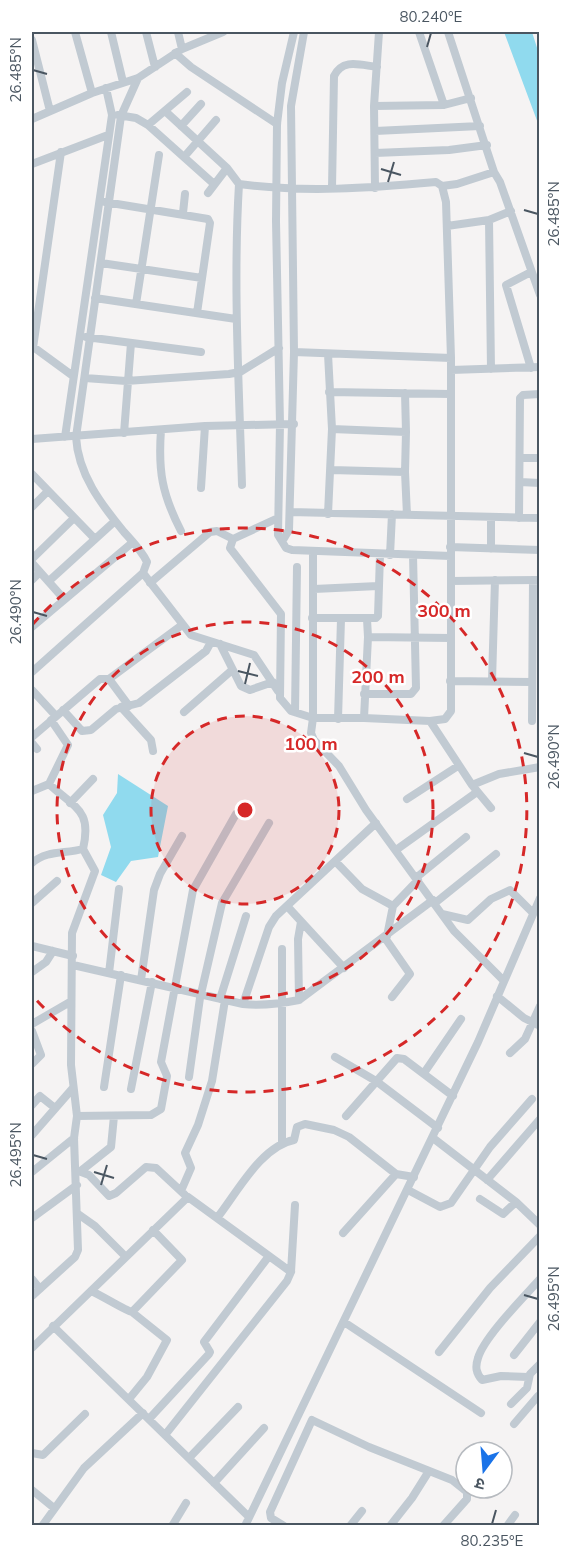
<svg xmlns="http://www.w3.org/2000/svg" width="571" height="1557" font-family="Mulish,'Noto Sans Devanagari',sans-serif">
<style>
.water{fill:#90daee}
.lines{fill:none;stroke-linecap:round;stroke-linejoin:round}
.street{stroke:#c1cad2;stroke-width:8}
.ticks{fill:none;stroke:#4a5661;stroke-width:2}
.ring{fill:none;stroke:#d62828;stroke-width:3;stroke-dasharray:10 8}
.centre{fill:#d62828;stroke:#fff;stroke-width:3}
.ring-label{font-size:18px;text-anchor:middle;font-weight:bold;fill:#d62828;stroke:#fff;stroke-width:5;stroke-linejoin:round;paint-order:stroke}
.neatline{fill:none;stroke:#4a5661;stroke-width:2}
.ticks-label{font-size:15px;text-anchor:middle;fill:#4a5661}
</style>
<rect width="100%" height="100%" fill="#f5f3f3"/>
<path class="water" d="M504 32H532L539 54V126Z
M118 774 168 806 158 857 131 861 116 882 101 875 111 847 103 815 117 793Z"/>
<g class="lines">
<path class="street" d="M75 32 92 93
M111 32 123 82
M146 32 155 67
M178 32 182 49
M294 32 282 83 277 124 276 221 280 424 278 535 286 548 292 550 451 556
M419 32 444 105
M32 40 50 111
M175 53 191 67 277 124
M138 78 121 116 76 437C78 474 101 504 124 532 132 541 142 551 147 562L143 573
M374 106 444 105 471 98
M165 111 227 168 239 184C233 284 239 385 242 485
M118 115 136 118 148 125 214 184
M32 119 92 93 138 78 182 49 223 32
M148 125 187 92
M181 126 201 104
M375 131 480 126
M375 153 449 150 487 145
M184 157 216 120
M32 164 108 135
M494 172 500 182 540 295
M239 184C305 193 370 188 436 182L442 186 446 202 451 358V711L445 719 430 721 472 785 491 808
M442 186 457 184 494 172 448 32
M332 188 334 76C343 58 360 65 377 67
M375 188 374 106 379 32
M208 193 227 168
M105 202 208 219 210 223 197 313
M183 213 185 194
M489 220 491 369
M447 226 489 220 511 211
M101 263 202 278
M95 298 236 319
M136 304 159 155
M86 337 201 352
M32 346 73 376
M33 348 61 152
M294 352 451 358
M531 368 506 285 531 272
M451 370 540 367
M85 378 126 381 229 374 240 372 279 348
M329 392 450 394
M405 393 406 432
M161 430C158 471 162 494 181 531
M124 433 131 343
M65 437 112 115 106 88
M32 439 205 426 294 424
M520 458H540
M331 470 405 472 406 432 332 429
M405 472 407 515
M32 474 95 539
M520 482 540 483
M201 488 205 426
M32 507 48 491
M290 512 540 518
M328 514 332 429 328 354
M491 517V549
M278 518 233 539 230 548 281 614 280 698 291 711 313 718 311 733 314 740 339 766 366 810 454 931 503 980
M519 518 520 398 523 395 540 394
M283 540 289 530 294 352 291 106 304 32
M450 547 540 550
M313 552V718H364L368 637 451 638
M390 555 392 514
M32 559 74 518
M32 563 64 599
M32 580 40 572
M49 581 115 521
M451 581 540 580
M150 583 210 532 217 531 233 539
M314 589 378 586
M312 618H376L378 616 380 555
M367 619 368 637
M32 627 133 542
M220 644 241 686 250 690 273 682
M32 672 143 573 191 635 254 655 278 691
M109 679 129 706
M450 681 532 682
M492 681 495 580
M32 690 56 716
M364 694H411L416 688 413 555
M121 707 151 740 153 751
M63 710 82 731 91 730 116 709 139 703 206 651 211 642
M184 712 231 671
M295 712 297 567
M364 718 430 721
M338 719 341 619
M532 721 533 580
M32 737 100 679H109L182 625
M32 743 37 749
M472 785 499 774 540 767
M32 791 49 784 68 745 51 720
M407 799 458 766
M70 803 93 779
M396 850 477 792
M335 861 362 889 393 906
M32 863C47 850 64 854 83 849
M417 877 466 837
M32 903 57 881
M435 903 496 854
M287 906 344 968
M442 914 468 920 491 899 510 890 533 913
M387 936 393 906 418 880
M385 938 410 974 392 997
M32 946 73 956
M282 949V1142
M73 965 243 1004C263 1006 279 1004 299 1000L433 900
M32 972 46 962 53 951
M109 973 119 889
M141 980 154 890 160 874 182 836
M497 996 524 1018 540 1026
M220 999 246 916
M299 1000 298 939 301 922
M243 1004 269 927 276 916 376 823
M32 1024 70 1002
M32 1031 41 1055 32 1064
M510 1053 525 1039 540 1006
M335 1057 376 1081 438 1128
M424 1073 461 1019
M189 1077 200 998 222 903 269 823
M104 1087 121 975
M131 1089 152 982
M32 1105 40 1096 55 1108
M77 1116 151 1115 161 1109 167 1076 161 1062 193 890 236 814
M346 1116 397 1058 404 1059 453 1096
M32 1135 73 1088
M433 1138 516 1202 540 1225
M76 1170 89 1175 109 1196 116 1193 146 1167 156 1168 184 1194
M82 1170 111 1147 114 1116
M32 1172 74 1138
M487 1180 540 1119
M408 1190 440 1207 451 1203 490 1147 532 1099
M181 1191 191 1168 185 1153 198 1125 212 1081 225 1000
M480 1199 503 1214 516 1202
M78 1214 95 1226 126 1257
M32 1218 77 1185
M217 1218C237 1193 261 1146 294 1140L297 1127 305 1124 334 1130 349 1137 396 1174 414 1177
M343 1233 396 1174
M32 1279 40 1289
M91 1291C101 1295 126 1311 132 1312L182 1260 153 1230
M32 1296 75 1257 78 1250 74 1138 77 1116 71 1065 72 933 95 871 83 849C92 810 76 809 49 784
M344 1322 481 1413
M53 1326 249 1517
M32 1348 188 1197 291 1272
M439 1352 490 1288 540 1236
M514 1355 540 1322
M528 1377 501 1376 482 1380C476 1373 475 1367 478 1358 484 1337 524 1297 540 1279
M129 1399 147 1377 167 1340 132 1312
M511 1404 527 1388 530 1374 540 1364
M149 1419 209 1354 210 1352 204 1342 269 1256
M514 1424 538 1396
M165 1435 287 1281 291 1272 295 1205
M32 1453 43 1455 85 1414
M189 1458 238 1407
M214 1483 264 1428
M32 1490 54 1508
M42 1526 84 1468 143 1413
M172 1526 186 1503
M245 1526 478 1042 540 898
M284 1526 271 1518 270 1512 312 1420 369 1447 452 1480 467 1492V1499L443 1526
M350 1526 362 1511
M390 1526 412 1498 429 1471
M507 1526 515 1515"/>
</g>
<path class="ticks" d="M427 47 431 33M33 70 47 74M381 169 401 175M388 182 394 162M524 210 538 214M33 612 47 616M238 671 258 676M245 684 250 663M524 753 538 757M33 1155 47 1159M94 1172 114 1178M101 1185 107 1165M524 1295 538 1299M492 1524 496 1510"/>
<circle cx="245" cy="810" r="94" fill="#d62828" fill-opacity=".12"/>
<g class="ring">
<circle cx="245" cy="810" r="94"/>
<circle cx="245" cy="810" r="188"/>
<path d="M32 625A282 282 0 1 1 32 995"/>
</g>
<circle cx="245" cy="810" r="9" class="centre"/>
<g class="ring-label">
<text x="444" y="617">300 m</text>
<text x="378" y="683">200 m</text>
<text x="311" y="750">100 m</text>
</g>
<rect width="571" height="1557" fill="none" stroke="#ffffff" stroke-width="66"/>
<g transform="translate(484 1470) rotate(196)"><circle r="28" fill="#ffffff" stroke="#b7bbc0" stroke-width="1.5"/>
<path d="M0-4.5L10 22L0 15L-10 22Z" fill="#1a73e8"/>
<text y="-9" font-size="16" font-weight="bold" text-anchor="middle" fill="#4a5661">उ</text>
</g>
<rect x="33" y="33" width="505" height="1491" class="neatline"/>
<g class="ticks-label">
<text x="431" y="22">80.240°E</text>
<text transform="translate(16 70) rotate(-90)" y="5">26.485°N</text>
<text transform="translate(554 214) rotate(-90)" y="5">26.485°N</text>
<text transform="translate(16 612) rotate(-90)" y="5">26.490°N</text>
<text transform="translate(554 757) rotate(-90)" y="5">26.490°N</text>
<text transform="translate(16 1155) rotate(-90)" y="5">26.495°N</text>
<text transform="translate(554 1299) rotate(-90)" y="5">26.495°N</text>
<text x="492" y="1546">80.235°E</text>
</g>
</svg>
